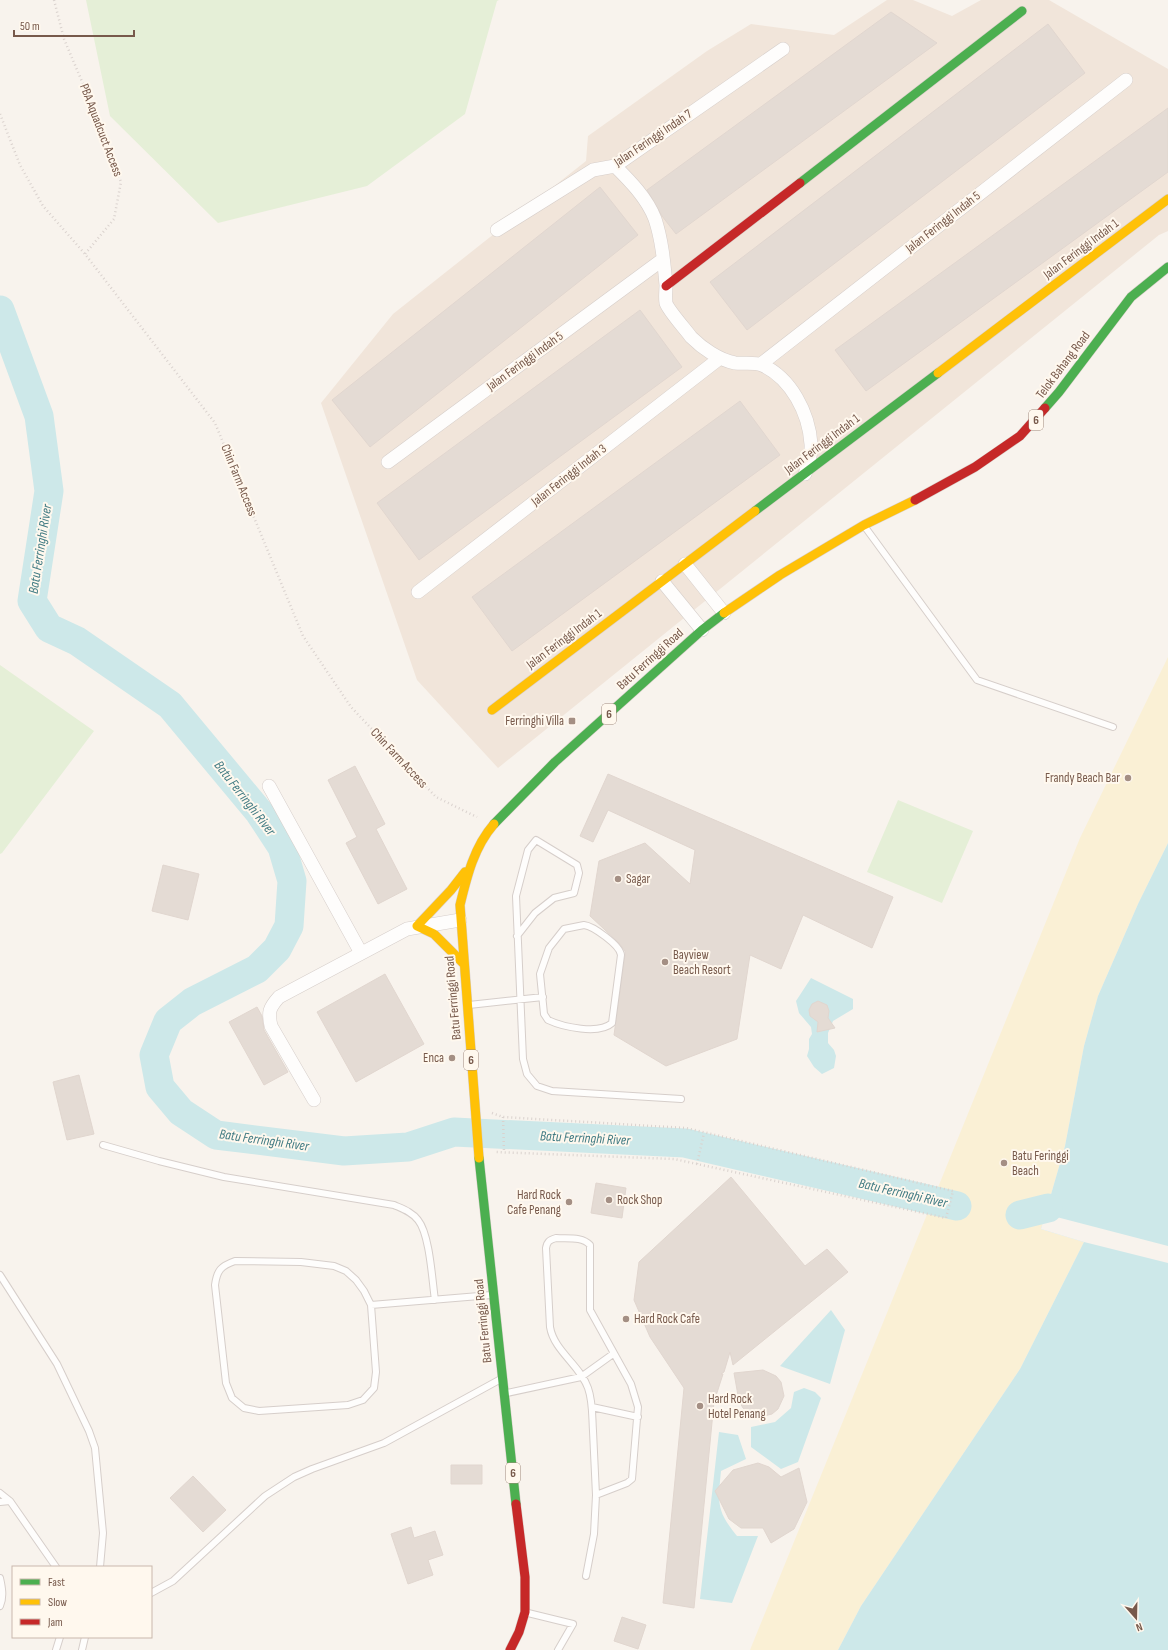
<svg xmlns="http://www.w3.org/2000/svg" width="1168" height="1650" font-family="'Sofia Sans Condensed',sans-serif">
<style>
.residential{fill:#f1e5da}
.green{fill:#e5efd7}
.sand{fill:#faf0d5}
.water{fill:#cde8e9}
.pier{fill:#f8f3ed}
.lines{fill:none;stroke-linecap:round;stroke-linejoin:round}
.river{stroke:#cde8e9;stroke-width:29}
.building{fill:#e4dbd4;stroke:#e1d6cf}
.lane-casing{stroke:#d6ceca;stroke-width:8}
.street-casing{stroke:#d6ceca;stroke-width:14}
.fast-casing{stroke:#d7cec9;stroke-width:10}
.slow-casing{stroke:#d7cec9;stroke-width:10}
.jam-casing{stroke:#d7cec9;stroke-width:10}
.path{stroke:#dad2ce;stroke-width:2.5;stroke-dasharray:1 3;stroke-linecap:butt}
.lane{stroke:#fefdfc;stroke-width:6}
.street{stroke:#fefdfc;stroke-width:13}
.fast{stroke:#4caf50;stroke-width:9}
.slow{stroke:#ffc107;stroke-width:9}
.jam{stroke:#c62828;stroke-width:9}
.poi-dot{fill:#a48f84;stroke:#fff8ee;stroke-width:1.5}
.labels{text-anchor:middle;dominant-baseline:central;stroke-width:4;stroke-linejoin:round;paint-order:stroke}
.shield{fill:#fff8ee;stroke:#a0897c;stroke-width:1}
.shield-label{font-size:12px;font-weight:bold;fill:#77594b}
.street-label{font-size:13px;fill:#77594b;stroke:#fff8ee}
.poi-label{font-size:13px;fill:#77594b;stroke:#fff8ee;text-anchor:start}
.water-label{font-size:14px;font-style:italic;fill:#417b83;stroke:#fff8ee}
</style>
<rect width="100%" height="100%" fill="#f8f3ed"/>
<path class="residential" d="M887 0H913L952 16 981 0H1049L1168 69V231L1159 235 498 768 417 680 321 403 393 314 586 161 588 136 707 51 751 24 834 35Z"/>
<path class="green" d="M86 0H499L497 1 465 114 367 186 218 223 110 116Z
M0 665 94 731 2 853 0 854Z
M898 800 973 831 942 903 867 872Z"/>
<path class="sand" d="M1168 657V843L1138 904 1098 996 1084 1046 1065 1146 1041 1229 1084 1242 1020 1369 861 1606 838 1650H750L1080 838Z"/>
<path class="water" d="M1168 843V1650H838L861 1606 1020 1369 1084 1242 1041 1229 1065 1146 1084 1046 1098 996 1138 904Z
M811 978 853 999V1009L833 1021 828 1033V1043L834 1050 836 1056 834 1068 822 1074 814 1067 807 1056 809 1049V1039L812 1034 811 1027 799 1013 796 1001Z
M831 1310 845 1330 830 1384 780 1366Z
M804 1388 815 1392 821 1398 798 1462 781 1469 751 1447V1427L775 1422 791 1408 794 1392Z
M719 1432 738 1435 746 1459 721 1471C718 1503 716 1510 737 1536H758L732 1603 700 1599Z"/>
<path class="pier" d="M1045 1214 1168 1246V1263L1084 1242 1041 1229Z"/>
<g class="lines">
<path class="river" d="M0 310 39 416 49 491 32 601 49 628 77 641 170 705 259 812 282 847 292 881 289 926 277 949 257 969 192 1002 168 1021 154 1055 160 1087 181 1112 216 1135 344 1151 408 1147 454 1132 685 1143 957 1206
M1020 1215 1048 1208"/>
</g>
<path class="building" d="M891 12 937 43 676 234 662 216 647 190Z
M1048 24 1085 73 747 330 710 282Z
M1168 108V172L866 391 835 350Z
M600 187 638 235 370 447 332 400Z
M640 310 682 367 419 560 377 503Z
M740 401 780 455 512 651 472 597Z
M355 766 385 824 376 829 407 889 378 904 346 843 357 837 328 780Z
M608 774 893 897 872 948 803 915 781 969 750 955 737 1039 666 1066 614 1035 625 955V951L619 943 590 916 599 861 645 843 690 884 695 850 608 810 593 842 580 836Z
M163 865 199 874 188 920 152 911Z
M385 974 424 1044 356 1082 317 1012Z
M818 1001 827 1005 829 1011 828 1018 835 1028 817 1032 818 1022 810 1016 809 1010 812 1004Z
M257 1007 262 1016 264 1030 288 1072 264 1085 229 1022Z
M79 1075 94 1134 67 1140 53 1082Z
M731 1177 805 1266 827 1249 848 1272 733 1365 730 1352 724 1372 721 1374H723L714 1402 694 1608 663 1603 684 1388 650 1337 634 1300 639 1262Z
M596 1183 626 1188 622 1218 591 1213Z
M763 1370 776 1376 781 1382 784 1396 778 1409 772 1414 764 1416H756L749 1413 743 1408 739 1401 734 1373Z
M758 1463 769 1467 781 1477 799 1468 807 1502 794 1529 771 1543 763 1528H741L729 1519 715 1491 733 1470Z
M451 1465H482V1484H451Z
M193 1476 226 1510 203 1532 170 1498Z
M411 1527 414 1538 435 1531 443 1555 428 1560 433 1575 408 1584 391 1534Z
M622 1617 646 1625 638 1649 614 1641Z"/>
<g class="lines">
<g class="lane-casing">
<path id="lane" d="M865 527 977 680 1113 727
M584 925C593 926 620 945 621 955L612 1023C599 1035 563 1027 548 1020L544 1014 540 974 549 948 564 929Z
M517 936 535 913 554 898 574 893 579 873 577 865 536 840 528 850 516 896 523 1059 527 1074 537 1086 552 1091 681 1099
M469 1005 543 997
M103 1145 159 1161 224 1177 394 1205C403 1209 412 1212 418 1220 430 1235 432 1280 435 1300
M556 1238C567 1239 582 1236 590 1245V1310L631 1384 638 1407 632 1479 627 1483 596 1495C595 1474 594 1452 593 1431 592 1417 593 1402 588 1388 580 1365 554 1351 550 1327L546 1248C547 1242 549 1240 556 1238Z
M235 1261 301 1262 334 1266 346 1271 356 1280 364 1291 371 1305 376 1372 374 1388 363 1400 348 1405 259 1411 244 1408 232 1398 226 1383 215 1285C217 1270 221 1266 235 1261Z
M0 1275 57 1364 89 1431 95 1448 103 1533 100 1567
M371 1305 491 1295
M507 1393 581 1377 613 1354
M592 1407 638 1417
M0 1493 10 1501
M0 1502 10 1501 56 1567
M586 1576 594 1534 596 1495
M0 1578C2 1587 4 1597 0 1606
M151 1593 173 1581 265 1496 294 1477 312 1469 384 1443 499 1380
M528 1613 573 1624 558 1650
M56 1650 60 1637
M82 1650 85 1637"/>
</g>
<g class="street-casing">
<path id="street" d="M615 166C630 181 647 198 655 219 662 240 664 263 666 285 666 291 665 297 666 303 668 310 686 330 691 337 702 348 719 360 735 363 743 364 755 362 762 365 791 378 809 413 811 444 812 455 808 464 805 474
M497 230 593 170 615 166 783 49
M761 364 1126 80
M388 462 662 260
M685 564 724 613
M662 581 702 630
M418 592 720 358
M269 786 361 953
M314 1100 271 1026C268 1012 269 1008 279 997L407 929 460 920"/>
</g>
<g class="fast-casing">
<path id="fast" d="M800 183 1022 11
M1045 408 1059 392 1131 297 1168 267
M755 511 938 373
M494 824 555 762 702 630 724 613
M479 1158 516 1504"/>
</g>
<g class="slow-casing">
<path id="slow" d="M938 373 1168 199
M724 613 780 575 864 525 915 500
M492 710 755 511
M463 963 434 934 417 926 451 890 465 872
M479 1158 460 905C467 876 474 847 494 824"/>
</g>
<g class="jam-casing">
<path id="jam" d="M666 286 800 183
M915 500 975 467 1020 436 1045 408
M510 1650 519 1632 525 1612V1577L516 1504"/>
</g>
<path class="path" d="M54 0 64 39 86 91 121 182 114 219 85 254
M0 114 20 165 43 206 85 254 215 423 303 636 351 707 436 797 477 817
M492 1113 503 1117 686 1128 953 1191 946 1218 674 1159 495 1152
M503 1117 504 1152
M697 1164 704 1133"/>
<use href="#lane" class="lane"/>
<use href="#street" class="street"/>
<use href="#fast" class="fast"/>
<use href="#slow" class="slow"/>
<use href="#jam" class="jam"/>
</g>
<g class="poi-dot">
<rect x="568" y="717" width="8" height="8" rx="2"/>
<circle cx="1128" cy="778" r="4"/>
<circle cx="618" cy="879" r="4"/>
<circle cx="665" cy="962" r="4"/>
<circle cx="452" cy="1058" r="4"/>
<circle cx="1004" cy="1163" r="4"/>
<circle cx="609" cy="1200" r="4"/>
<circle cx="569" cy="1202" r="4"/>
<circle cx="626" cy="1319" r="4"/>
<circle cx="700" cy="1406" r="4"/>
</g>
<g class="labels">
<g class="shield">
<rect x="1029" y="410" width="14" height="20" rx="3"/>
<rect x="602" y="704" width="14" height="20" rx="3"/>
<rect x="464" y="1050" width="14" height="20" rx="3"/>
<rect x="506" y="1463" width="14" height="20" rx="3"/>
</g>
<g class="shield-label">
<text x="1036" y="420">6</text>
<text x="609" y="714">6</text>
<text x="471" y="1060">6</text>
<text x="513" y="1473">6</text>
</g>
<g class="street-label">
<text transform="translate(101 130) rotate(69)">PBA Aquadcuct Access</text>
<text transform="translate(653 138) rotate(-34)">Jalan Feringgi Indah 7</text>
<text transform="translate(943 222) rotate(-38)">Jalan Feringgi Indah 5</text>
<text transform="translate(1081 249) rotate(-37)">Jalan Feringgi Indah 1</text>
<text transform="translate(525 361) rotate(-36)">Jalan Feringgi Indah 5</text>
<text transform="translate(1063 365) rotate(-53)">Telok Bahang Road</text>
<text transform="translate(822 444) rotate(-37)">Jalan Feringgi Indah 1</text>
<text transform="translate(569 475) rotate(-38)">Jalan Feringgi Indah 3</text>
<text transform="translate(239 480) rotate(68)">Chin Farm Access</text>
<text transform="translate(564 639) rotate(-37)">Jalan Feringgi Indah 1</text>
<text transform="translate(650 659) rotate(-42)">Batu Ferringgi Road</text>
<text transform="translate(399 758) rotate(47)">Chin Farm Access</text>
<text transform="translate(453 998) rotate(-95)">Batu Ferringgi Road</text>
<text transform="translate(483 1321) rotate(-96)">Batu Ferringgi Road</text>
</g>
<g class="poi-label">
<text x="564" y="721" text-anchor="end">Ferringhi Villa</text>
<text x="1120" y="778" text-anchor="end">Frandy Beach Bar</text>
<text x="626" y="879">Sagar</text>
<text x="673" y="955">Bayview<tspan x="673" dy="15">Beach Resort</tspan></text>
<text x="444" y="1058" text-anchor="end">Enca</text>
<text x="1012" y="1156">Batu Feringgi<tspan x="1012" dy="15">Beach</tspan></text>
<text x="561" y="1195" text-anchor="end">Hard Rock<tspan x="561" dy="15">Cafe Penang</tspan></text>
<text x="617" y="1200">Rock Shop</text>
<text x="634" y="1319">Hard Rock Cafe</text>
<text x="708" y="1399">Hard Rock<tspan x="708" dy="15">Hotel Penang</tspan></text>
</g>
<g class="water-label">
<text transform="translate(40 549) rotate(-81)">Batu Ferringhi River</text>
<text transform="translate(245 798) rotate(52)">Batu Ferringhi River</text>
<text transform="translate(585 1138) rotate(3)">Batu Ferringhi River</text>
<text transform="translate(264 1140) rotate(8)">Batu Ferringhi River</text>
<text transform="translate(903 1193) rotate(13)">Batu Ferringhi River</text>
</g>
</g>
<rect x="12" y="1566" width="140" height="72" fill="#fff8ee" stroke="#c9b8ad"/>
<rect x="20" y="1579" width="20" height="6" fill="#4caf50" stroke="#c9b8ad"/>
<text x="48" y="1586" font-size="12" fill="#77594b">Fast</text>
<rect x="20" y="1599" width="20" height="6" fill="#ffc107" stroke="#c9b8ad"/>
<text x="48" y="1606" font-size="12" fill="#77594b">Slow</text>
<rect x="20" y="1619" width="20" height="6" fill="#c62828" stroke="#c9b8ad"/>
<text x="48" y="1626" font-size="12" fill="#77594b">Jam</text>
<g transform="translate(1136 1618) rotate(160)" stroke="#fff8ee" stroke-width="3" paint-order="stroke">
<path d="M0-3L7 15L0 10L-7 15Z" fill="#77594b"/>
<text y="-6" font-size="11" font-weight="bold" text-anchor="middle" fill="#77594b">N</text>
</g>
<path d="M14 30v6h120v-6" fill="none" stroke="#77594b" stroke-width="2"/>
<text x="20" y="30" font-size="12" fill="#77594b" stroke="#fff8ee" stroke-width="3" paint-order="stroke">50 m</text>
</svg>
